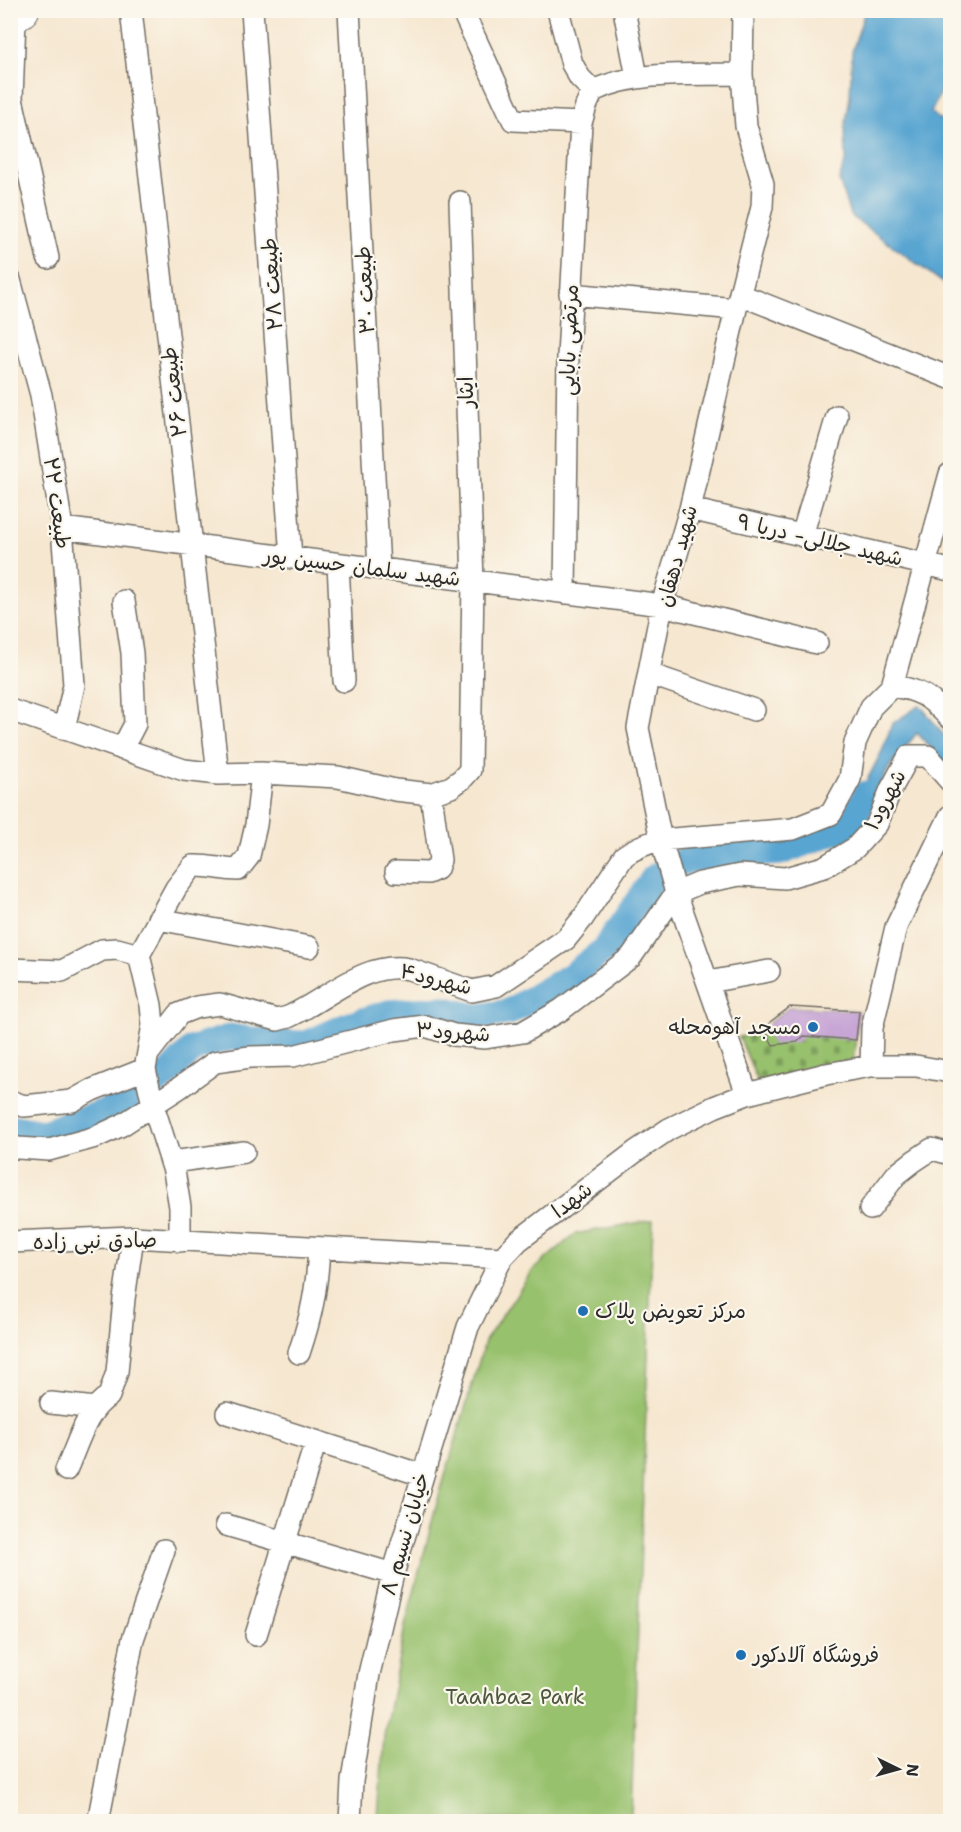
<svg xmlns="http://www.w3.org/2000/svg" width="961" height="1832" font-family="'Shantell Sans','Playpen Sans Arabic',sans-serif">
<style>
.cemetery{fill:url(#cemetery-stones);stroke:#62764c;stroke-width:1.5}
.park{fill:#98c16d;stroke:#62764c;stroke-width:1.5}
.water{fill:#59a5d1;stroke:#42687e;stroke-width:1.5}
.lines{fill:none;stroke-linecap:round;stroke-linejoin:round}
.river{stroke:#59a5d1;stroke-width:27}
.building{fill:#c7a6d5}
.minor-casing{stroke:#726d65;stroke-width:24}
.highway-casing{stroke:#726d65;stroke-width:34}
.minor{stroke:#fff;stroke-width:21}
.highway{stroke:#fff;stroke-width:32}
.poi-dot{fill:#1f6fb2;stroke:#fbf7ec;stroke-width:2}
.labels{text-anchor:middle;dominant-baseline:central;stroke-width:4.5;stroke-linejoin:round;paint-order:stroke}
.street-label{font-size:21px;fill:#2b2b2b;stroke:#fbf7ec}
.poi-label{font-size:21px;fill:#2b2b2b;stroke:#fbf7ec;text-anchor:start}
.park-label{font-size:21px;fill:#4c583f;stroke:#fbf7ec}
</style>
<defs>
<pattern id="cemetery-stones" width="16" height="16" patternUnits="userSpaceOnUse" patternTransform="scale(1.5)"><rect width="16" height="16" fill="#98c16d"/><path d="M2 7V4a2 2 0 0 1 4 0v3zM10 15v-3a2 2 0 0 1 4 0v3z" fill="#7c9d5a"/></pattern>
</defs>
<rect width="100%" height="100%" fill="#fbf7ec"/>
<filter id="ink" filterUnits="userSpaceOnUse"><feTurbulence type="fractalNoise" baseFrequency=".0167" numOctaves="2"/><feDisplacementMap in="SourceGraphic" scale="12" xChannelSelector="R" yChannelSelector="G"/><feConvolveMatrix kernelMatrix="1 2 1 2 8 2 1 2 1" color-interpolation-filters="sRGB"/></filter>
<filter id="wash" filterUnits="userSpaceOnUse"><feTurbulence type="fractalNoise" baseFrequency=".008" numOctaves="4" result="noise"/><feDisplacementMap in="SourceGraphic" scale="24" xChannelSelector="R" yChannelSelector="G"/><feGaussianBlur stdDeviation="1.35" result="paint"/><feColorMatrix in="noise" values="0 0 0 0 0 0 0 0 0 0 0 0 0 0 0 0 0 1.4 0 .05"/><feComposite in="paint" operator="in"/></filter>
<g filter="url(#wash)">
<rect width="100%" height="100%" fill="#f6e7d0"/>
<path class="cemetery" d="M790 1007 859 1011 853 1063 759 1084 739 1037 764 1034 768 1029 770 1022Z"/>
<path class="park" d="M653 1220 631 1817 386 1821 378 1816 384 1736 405 1626 437 1503 485 1341 533 1270 575 1234Z"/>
<path class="water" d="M865 11H950L946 79 931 113 950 126V288L850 215 839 180 846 159 845 128 850 96 852 52Z
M920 705 950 743V768L917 733 890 766 854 832 848 817 882 751 892 724Z"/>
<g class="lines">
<path class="river" d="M10 1127 43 1133 116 1108 166 1076 193 1049 231 1037 272 1043 306 1044 347 1026 388 1013 440 1009 477 1017 509 1012 571 976 604 950 654 878 676 864 692 859 781 852 851 825 866 794"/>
</g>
<g id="blocks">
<path class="building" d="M790 1007 859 1011 856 1040 804 1036 797 1042 773 1045 766 1032 770 1022Z"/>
</g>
</g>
<g filter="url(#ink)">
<use href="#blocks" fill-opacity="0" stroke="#726d65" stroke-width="1.5"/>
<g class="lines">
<g class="minor-casing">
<path id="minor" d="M131 10 218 774
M252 10 291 558
M349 10 379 569
M462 10 513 120 581 123
M558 10 572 64 580 78 593 91
M624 10 637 77
M743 10 742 74 746 126 763 184 762 207 736 309 690 509 662 605 638 728 661 840 676 893 747 1094
M15 18 12 99 48 258
M593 91C637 70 695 75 742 74
M10 280 41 395 62 528 74 685 64 729
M570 294 736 309
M741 295 950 378
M690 509 950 570
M62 528 662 605 817 643
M802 536 837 416
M338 564 344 681
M565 593 568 356 581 123 586 106 593 91
M649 674 754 710
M892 686C922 690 929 697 950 718
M10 710 184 770 218 774 262 773 338 777 395 790 431 794 451 787 462 779 470 770 473 581 460 202
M122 749 135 724 132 653 124 601
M396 872 428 873 437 869 440 860 431 794
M676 893 700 883 740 875 785 878 824 867 855 848 877 824 891 789 909 756H928L950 781
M158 919 309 947
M10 969 62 971 102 950 117 949 139 955
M708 982 769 971
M148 1054 179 1014 197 1007 220 1004 277 1020 288 1017C325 1001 365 960 409 969L472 991 496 986 566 939 583 918 624 856C636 847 647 843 661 840L793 829 831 814 850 779 855 743 871 707 892 686 950 474
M871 1066 872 1028 896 927 950 816
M10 1101 24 1106 72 1101 92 1090 145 1069
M10 1146 18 1148 49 1150 96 1137 122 1125 179 1088 215 1062 250 1057 293 1056 394 1030 425 1026 454 1035 485 1038 523 1032 561 1010 631 957 676 893
M172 1162 244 1152
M870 1209 896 1175 914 1161 932 1149 950 1154
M180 1241V1207L174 1171 153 1105 145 1069 153 1025 151 1005 139 955 176 888 193 866C209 865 222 870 238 870L249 856 256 825 262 773
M10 1242 133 1237 502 1258
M299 1353C312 1315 317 1287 319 1248
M51 1403 95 1408
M227 1413 422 1475
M66 1470C77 1447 86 1409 109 1396L117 1372 124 1299 133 1237
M226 1525 393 1574
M256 1635 316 1441
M98 1822 133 1639 164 1550
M350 1822 352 1781 369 1674 393 1574 468 1327 502 1258 518 1241 635 1152 669 1129 714 1107 747 1094 826 1074 871 1066H916L950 1072"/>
</g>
<g class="highway-casing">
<path id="highway" d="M10 21 23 10"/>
</g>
<use href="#minor" class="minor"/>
<use href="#highway" class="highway"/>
</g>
</g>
<g class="poi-dot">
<circle cx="813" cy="1027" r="6"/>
<circle cx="583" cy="1311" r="6"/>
<circle cx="741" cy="1655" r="6"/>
</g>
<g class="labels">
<g class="street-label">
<text transform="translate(272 284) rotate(-94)">طبیعت ۲۸</text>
<text transform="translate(365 290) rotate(-93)">طبیعت ۳۰</text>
<text transform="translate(569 340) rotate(-88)">مرتضی بابایی</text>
<text transform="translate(174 392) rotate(-97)">طبیعت ۲۶</text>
<text transform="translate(466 392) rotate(-92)">ایثار</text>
<text transform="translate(57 503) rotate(82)">طبیعت ۲۲</text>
<text transform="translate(820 540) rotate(13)">شهید جلالی- دریا ۹</text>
<text transform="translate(677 556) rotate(-75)">شهید دهقان</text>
<text transform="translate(362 567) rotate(7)">شهید سلمان حسین پور</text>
<text transform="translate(885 800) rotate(-62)">شهرود۱</text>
<text transform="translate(436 979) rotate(14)">شهرود۴</text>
<text transform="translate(453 1032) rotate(4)">شهرود۳</text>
<text transform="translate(572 1200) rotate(-37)">شهدا</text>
<text transform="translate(95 1241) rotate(-1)">صادق نبی زاده</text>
<text transform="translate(405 1534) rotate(-74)">خیابان نسیم ۸</text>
</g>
<g class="poi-label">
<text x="801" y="1027" text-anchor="end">مسجد آهومحله</text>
<text x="595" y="1311">مرکز تعویض پلاک</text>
<text x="753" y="1655">فروشگاه آلادکور</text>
</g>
<g class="park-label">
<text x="515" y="1697">Taahbaz Park</text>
</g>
</g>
<rect width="961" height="1832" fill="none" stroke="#fbf7ec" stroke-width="36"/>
<g transform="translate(898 1769) rotate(95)" stroke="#fbf7ec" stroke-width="4.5" paint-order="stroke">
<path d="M0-4.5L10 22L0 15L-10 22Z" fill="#2b2b2b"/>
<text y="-9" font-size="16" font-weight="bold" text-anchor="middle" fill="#2b2b2b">N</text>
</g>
</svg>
